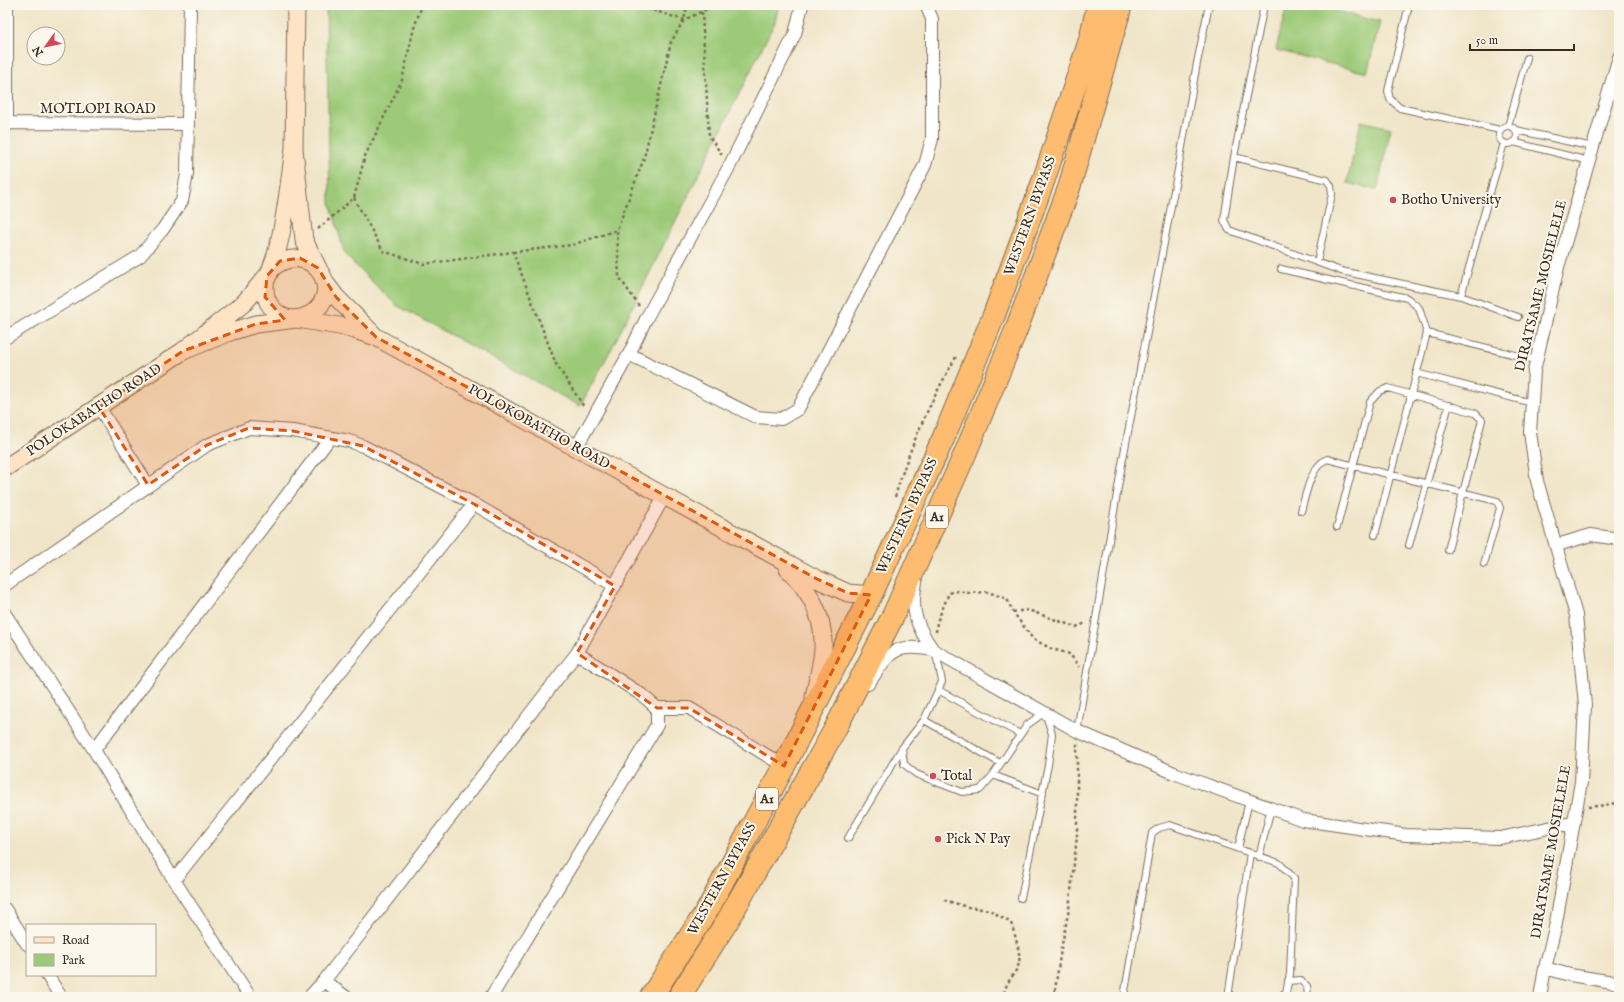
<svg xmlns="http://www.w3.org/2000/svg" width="1624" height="1002" font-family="'IM FELL English',serif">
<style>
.green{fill:#9dca78;stroke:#6c7a4b}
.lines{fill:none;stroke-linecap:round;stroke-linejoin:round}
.lane-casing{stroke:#7a6b5a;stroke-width:8}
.street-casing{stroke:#7a6b5a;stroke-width:14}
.secondary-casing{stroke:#7a6b5a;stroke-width:19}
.highway-casing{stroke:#7a6b5a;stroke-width:24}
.path{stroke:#7a6b5a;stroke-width:2.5;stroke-dasharray:3 3;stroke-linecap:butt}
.lane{stroke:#fff;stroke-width:6}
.street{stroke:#fff;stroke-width:12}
.secondary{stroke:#fee4c5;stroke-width:17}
.highway{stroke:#fdbc6f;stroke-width:22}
.marked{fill:#df570d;fill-opacity:0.2;stroke:#df570d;stroke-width:3;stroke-dasharray:8 5;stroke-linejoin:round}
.poi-dot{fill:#d1495b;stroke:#fbf7ec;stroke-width:1.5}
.labels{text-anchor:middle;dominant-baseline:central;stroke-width:4;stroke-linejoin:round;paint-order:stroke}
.shield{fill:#fbf7ec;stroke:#75685c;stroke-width:1}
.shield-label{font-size:13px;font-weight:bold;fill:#3b2a1e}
.street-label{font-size:14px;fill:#3b2a1e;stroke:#fbf7ec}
.poi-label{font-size:14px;fill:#3b2a1e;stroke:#fbf7ec;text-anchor:start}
</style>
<rect width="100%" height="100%" fill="#fbf7ec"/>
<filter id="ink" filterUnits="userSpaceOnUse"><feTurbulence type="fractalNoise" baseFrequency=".025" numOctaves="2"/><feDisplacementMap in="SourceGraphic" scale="8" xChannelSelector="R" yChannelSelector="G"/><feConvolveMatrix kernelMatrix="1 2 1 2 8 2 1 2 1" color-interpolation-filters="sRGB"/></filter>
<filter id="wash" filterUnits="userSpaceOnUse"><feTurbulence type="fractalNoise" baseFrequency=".012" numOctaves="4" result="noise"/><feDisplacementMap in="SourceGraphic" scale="16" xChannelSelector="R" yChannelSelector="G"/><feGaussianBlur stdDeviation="0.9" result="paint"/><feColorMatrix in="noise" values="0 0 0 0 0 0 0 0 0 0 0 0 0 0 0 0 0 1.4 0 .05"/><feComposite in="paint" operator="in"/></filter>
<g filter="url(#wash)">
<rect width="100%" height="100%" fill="#f0e5c8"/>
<path class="green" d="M326 5H779L775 22 613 346 580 406 396 305 345 255 330 202Z
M1287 5H1312L1380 22 1367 73 1276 50Z
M1361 121 1391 128 1377 190 1347 183Z"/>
</g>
<g filter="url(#ink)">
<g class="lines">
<g class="lane-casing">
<path id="lane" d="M1264 5 1234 157 1224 220 1229 230 1341 271 1461 296 1518 317
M1409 5 1388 91 1390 99 1400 108 1500 130
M1508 126 1527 58
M1499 135a9 9 0 1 1 18 0a9 9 0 1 1-18 0Z
M1516 130 1593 147
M1513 142 1589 161
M1234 157 1327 180 1331 186 1332 194 1317 262
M1281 269 1407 298 1419 308 1427 333 1375 535
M1461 296 1504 143
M1427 333 1536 360
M1416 373 1532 403
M1301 511C1306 495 1310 467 1327 459L1497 501 1500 508 1484 564
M1337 527 1370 402 1380 391 1388 388 1475 413 1482 420 1448 550
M1409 545 1449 405
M935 653 939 666 942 682 924 720 902 748 904 764 916 774 962 792 980 790 993 775 1027 725 1045 712 1052 734 1048 765 1021 898
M938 690 1020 734
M924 720 1000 763
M1077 731 1122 464 1179 164 1197 63 1209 5
M993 775 1043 794
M848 838 902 748
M1238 848 1249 801
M1259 857 1271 808
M1288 981 1300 980 1307 986 1308 997
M1124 997 1152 833 1159 828 1170 825 1279 863 1294 878 1290 974 1286 992 1279 997
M1228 997 1250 853"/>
</g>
<g class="street-casing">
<path id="street" d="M7 123 188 124
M5 128 7 123V5
M5 338 140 256 163 229 182 201 187 174 190 5
M629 354 756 417 781 419 798 409 925 165 932 139V19L926 5
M99 407 148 485
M576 448 629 354 647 317 729 167 795 34 802 5
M1557 545 1591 535 1619 539
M916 582C910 611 917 627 933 650
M5 585 207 445 249 428 293 431 349 441 363 446 474 504 615 586
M5 614 94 750 174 880 250 997
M868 684C890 653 892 642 933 650L1077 731 1174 773 1303 820 1406 835 1500 838 1572 823
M657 708H689L784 766
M94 750 330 438
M174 880 474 504
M5 909 27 944
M1545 968 1570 975 1619 983
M47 975 61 997
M324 981 346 997
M309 997 324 981 577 653 665 495
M491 997 657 725V708L642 695 577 653
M1540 997 1545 968 1555 928 1581 782 1585 705 1576 615 1537 481 1530 432 1534 371 1558 267 1619 57"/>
</g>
<g class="secondary-casing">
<path id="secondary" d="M296 5 294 149 304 240 318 268
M272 268C308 239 343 285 316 310 309 317 297 320 287 318 274 314 265 302 265 289 264 279 270 274 272 266 276 256 279 244 281 234 287 206 290 177 294 149
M324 281 336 297 374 335
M183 351 230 332 256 324 297 319 345 327 376 337 576 448 817 579 848 593 871 595
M5 468 183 351 244 303 267 276
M788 569C808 588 823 614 823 642 824 658 817 681 814 697"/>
</g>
<g class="highway-casing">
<path id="highway" d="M651 997 709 907 784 766 871 595 943 439 994 315 1044 179 1090 40 1098 5
M679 997 728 920 834 731 893 616 965 454 1016 330 1069 188 1121 5"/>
</g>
<path class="path" d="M636 5 684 20 711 7 742 5
M702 12 709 136 722 155
M354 198 383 251 423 264 513 252 556 364 584 407
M318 229 354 198 365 156 402 80 414 28 422 5
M513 252 572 245 617 230
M639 306 619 277 617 230 644 158 671 42 684 20 687 5
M895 497C909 448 930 402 956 357
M1013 612 1028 610 1076 627 1086 623
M936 632 937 622 949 593 958 591 968 593 988 592 1007 599 1013 612 1033 639 1052 649 1070 654 1079 667
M1588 807 1606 805 1619 802
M944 900 968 907 990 910 1011 923C1014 932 1021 953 1019 963 1016 975 1004 982 1004 997
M1054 997 1061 949 1069 909 1077 836V743"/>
<use href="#lane" class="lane"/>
<use href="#street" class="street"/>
<use href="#secondary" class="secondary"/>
<use href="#highway" class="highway"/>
</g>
</g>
<path class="marked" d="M300 258 318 268 336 297 376 337 817 579 848 593 871 595 784 766 689 708H657L577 653 615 586 474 504 363 446 293 431 249 428 207 445 148 485 99 407 183 351 256 324 285 320 265 297 267 276 280 261Z"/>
<g class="poi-dot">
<circle cx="1393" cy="200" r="4"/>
<circle cx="933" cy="776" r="4"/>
<circle cx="938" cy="839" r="4"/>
</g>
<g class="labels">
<g class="shield">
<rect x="926" y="506" width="22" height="22" rx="3"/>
<rect x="756" y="788" width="22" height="22" rx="3"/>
</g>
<g class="shield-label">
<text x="937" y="517">A1</text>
<text x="767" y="799">A1</text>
</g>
<g class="street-label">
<text x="98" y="109">MOTLOPI ROAD</text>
<text transform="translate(1030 216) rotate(-70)">WESTERN BYPASS</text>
<text transform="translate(1541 286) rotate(-76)">DIRATSAME MOSIELELE</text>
<text transform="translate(94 410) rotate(-33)">POLOKABATHO ROAD</text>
<text transform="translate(539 427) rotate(29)">POLOKOBATHO ROAD</text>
<text transform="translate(907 516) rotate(-65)">WESTERN BYPASS</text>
<text transform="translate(1551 852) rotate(-80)">DIRATSAME MOSIELELE</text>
<text transform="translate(722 879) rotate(-61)">WESTERN BYPASS</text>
</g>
<g class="poi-label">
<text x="1401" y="200">Botho University</text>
<text x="941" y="776">Total</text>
<text x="946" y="839">Pick N Pay</text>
</g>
</g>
<rect width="1624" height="1002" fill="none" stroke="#fbf7ec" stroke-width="20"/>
<rect x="26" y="924" width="130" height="52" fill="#fbf7ec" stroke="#aea59a"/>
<rect x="34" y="937" width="20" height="6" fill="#fee4c5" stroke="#aea59a"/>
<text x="62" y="944" font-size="12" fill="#3b2a1e">Road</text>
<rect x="34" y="954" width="20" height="12" fill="#9dca78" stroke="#aea59a"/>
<text x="62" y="964" font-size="12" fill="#3b2a1e">Park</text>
<g transform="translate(46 46) rotate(237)"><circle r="19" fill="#fbf7ec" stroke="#aea59a"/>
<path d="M0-3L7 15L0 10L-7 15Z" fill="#d1495b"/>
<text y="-6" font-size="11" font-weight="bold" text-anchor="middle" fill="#3b2a1e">N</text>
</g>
<path d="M1470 44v6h104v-6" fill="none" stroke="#3b2a1e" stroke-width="2"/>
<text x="1476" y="44" font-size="12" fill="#3b2a1e" stroke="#fbf7ec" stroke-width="3" paint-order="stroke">50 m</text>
</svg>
